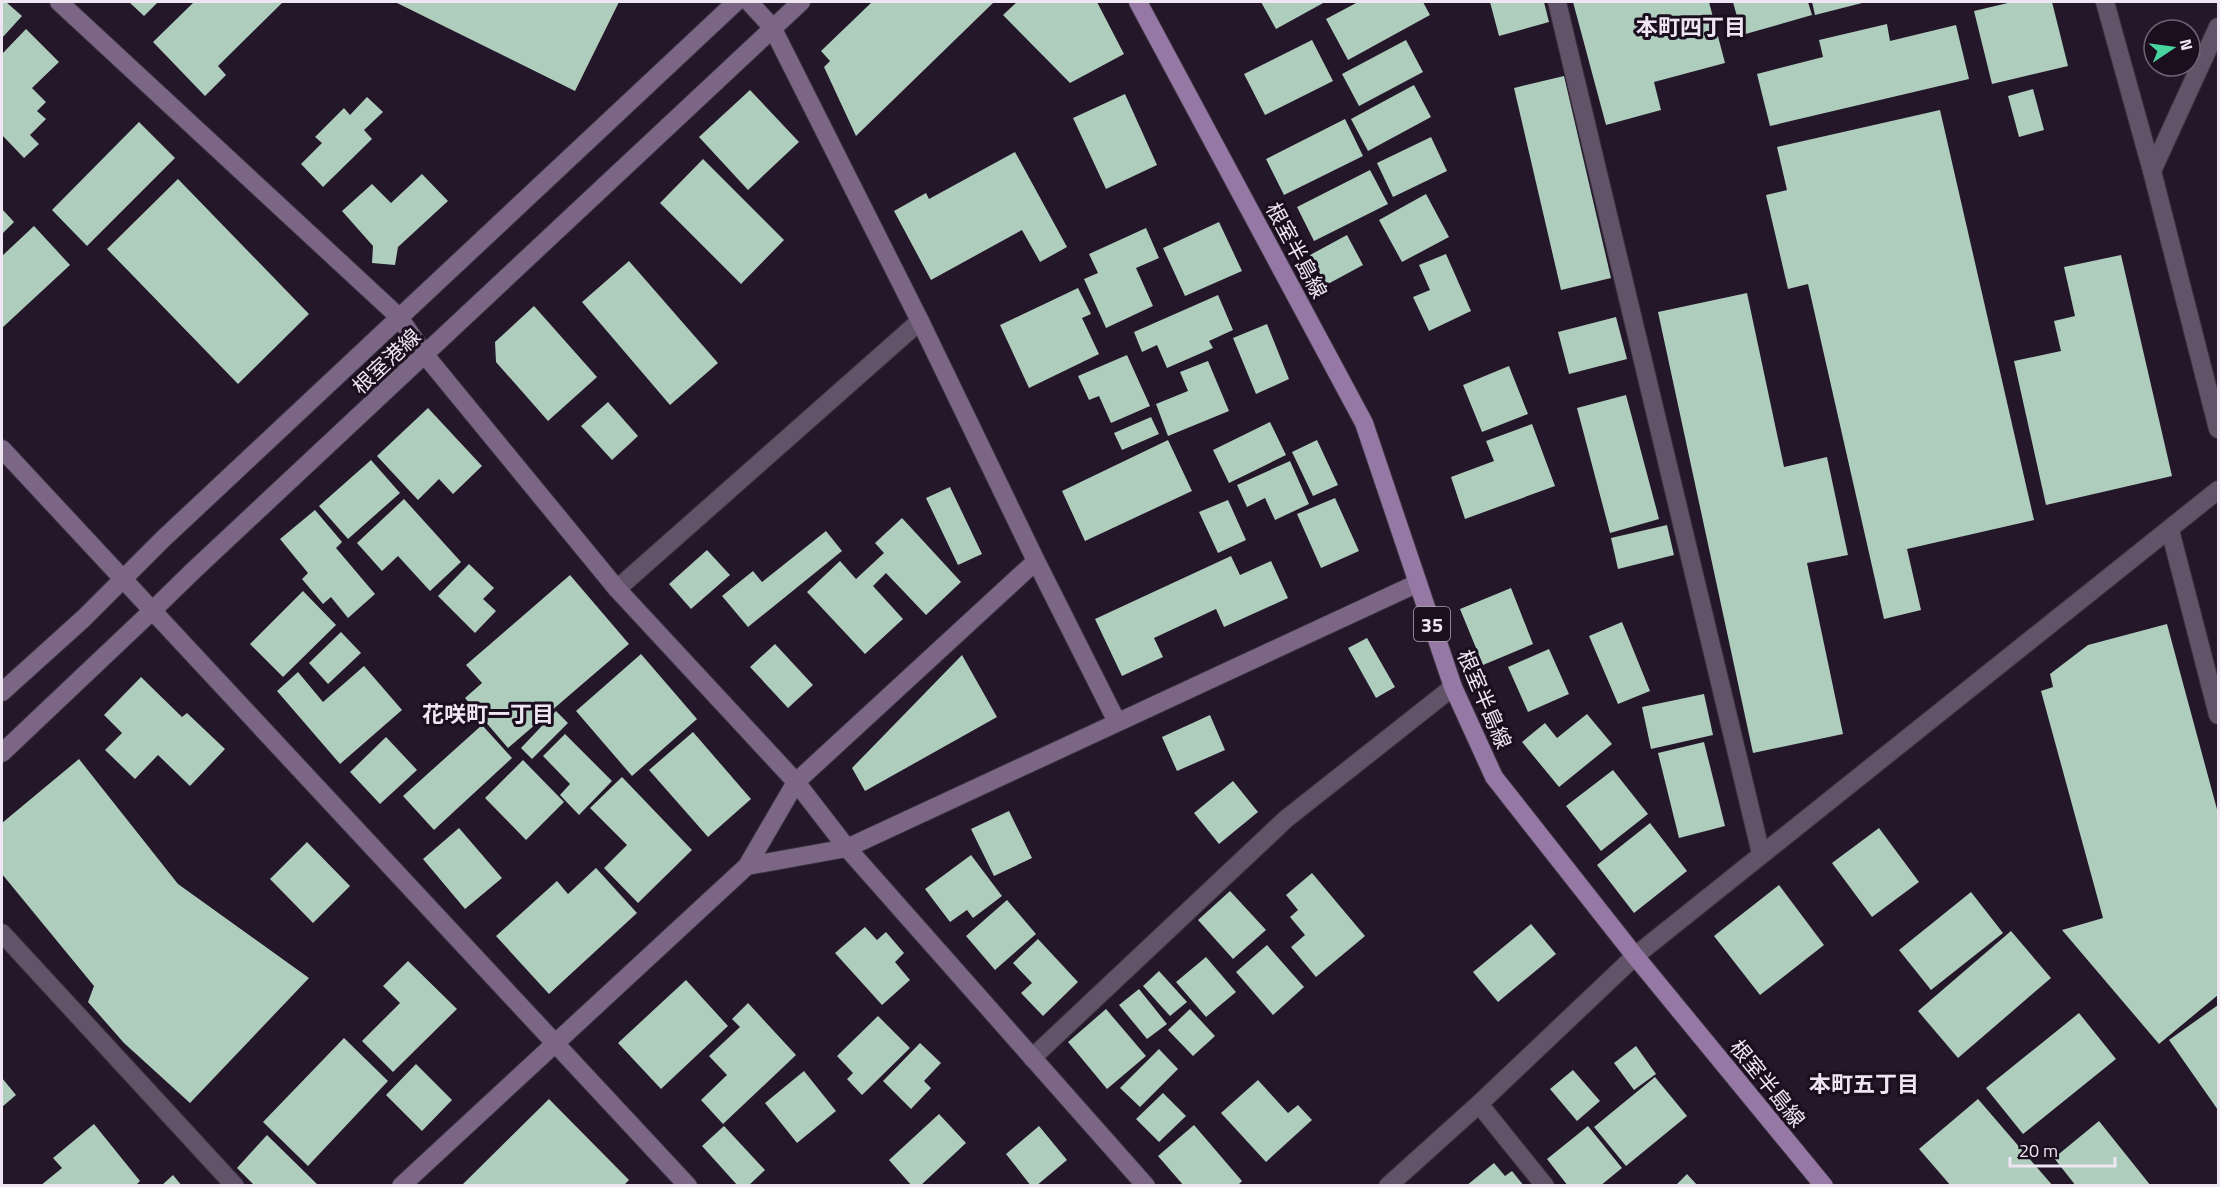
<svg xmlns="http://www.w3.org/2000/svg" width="2220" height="1187" font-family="'Titillium Web','Noto Sans JP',sans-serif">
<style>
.building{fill:#afcdbd}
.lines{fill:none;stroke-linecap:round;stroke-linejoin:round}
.lane-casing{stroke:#39303e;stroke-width:20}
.street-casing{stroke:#39303e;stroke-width:20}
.secondary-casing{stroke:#39303e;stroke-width:20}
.primary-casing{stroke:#39303e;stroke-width:20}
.lane{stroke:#615368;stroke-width:18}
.street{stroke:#615368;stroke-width:18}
.secondary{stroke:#7b6686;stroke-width:18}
.primary{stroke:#9578a3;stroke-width:18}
.labels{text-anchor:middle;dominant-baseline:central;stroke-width:6;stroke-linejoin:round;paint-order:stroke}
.shield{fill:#1a0e1f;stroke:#aea5b3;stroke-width:1.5}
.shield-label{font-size:20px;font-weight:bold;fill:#eee6f3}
.street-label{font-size:21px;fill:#eee6f3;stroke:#1a0e1f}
.neighbourhood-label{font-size:22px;font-weight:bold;fill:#eee6f3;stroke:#1a0e1f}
</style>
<rect width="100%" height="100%" fill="#231729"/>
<path class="building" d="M2 2H6L22 16 2 38Z
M129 2H158L144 16Z
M194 2H283L218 66 226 75 205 96 153 42Z
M395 2H619L575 91Z
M872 2H994L856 136 824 67 830 61 821 51Z
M1017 2H1097L1124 54 1070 83 1003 15Z
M1261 2H1325L1276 29Z
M1358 2H1423L1430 15 1348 60 1326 19Z
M1490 2H1544L1549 22 1499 36Z
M1573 2H1709L1725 63 1654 82 1661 110 1606 125Z
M1733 2H1808L1812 15 1742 35Z
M1812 2H1866L1815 15Z
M2012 2H2052L2068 66 1992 84 1974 11Z
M1887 24 1890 41 1956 25 1969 79 1770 126 1757 74 1823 57 1819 40Z
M26 29 59 62 32 88 46 102 37 111 46 119 30 135 39 144 24 158 2 135V54Z
M1312 40 1333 81 1265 115 1244 74Z
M1406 40 1423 72 1359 106 1342 74Z
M1564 76 1611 278 1561 290 1514 88Z
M1414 85 1431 117 1368 151 1351 119Z
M2033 89 2044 130 2019 137 2008 96Z
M750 90 799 142 748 190 699 137Z
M1125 94 1157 165 1106 189 1073 118Z
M367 97 383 112 364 130 372 139 323 187 301 164 322 143 315 137 344 108 350 115Z
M1940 110 2034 520 1907 549 1921 610 1884 619 1808 284 1788 289 1766 195 1787 190 1777 147Z
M1345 119 1363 156 1284 195 1266 159Z
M139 122 175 158 87 246 52 210Z
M1431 137 1447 171 1393 197 1377 163Z
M1015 152 1067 247 1040 262 1022 230 931 280 894 211 926 193 929 199Z
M703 159 784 240 741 284 660 203Z
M1370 170 1388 204 1314 241 1297 207Z
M422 174 448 201 398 247 395 265 372 263 373 246 342 211 372 184 391 203Z
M178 179 309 314 238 384 107 249Z
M1426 194 1449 237 1402 262 1379 220Z
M2 209 14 222 2 234Z
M1219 222 1242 271 1185 296 1163 248Z
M34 226 70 265 2 328V256Z
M1146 228 1159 258 1136 268 1153 306 1106 328 1084 279 1098 273 1089 254Z
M1347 235 1363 265 1326 285 1310 255Z
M1446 254 1471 311 1429 331 1413 297 1430 290 1419 265Z
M2121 255 2172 476 2046 505 2014 361 2061 351 2054 321 2075 316 2064 267Z
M629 261 718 363 670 405 582 302Z
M1078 288 1091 314 1082 318 1099 354 1029 388 1000 325Z
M1747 293 1784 467 1827 457 1848 555 1807 563 1843 734 1753 753 1658 312Z
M1218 295 1233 330 1209 341 1213 348 1167 368 1157 345 1142 352 1134 332Z
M534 306 597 377 548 421 496 362 495 342Z
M1616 317 1627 359 1569 374 1558 332Z
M1267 324 1289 379 1256 394 1233 338Z
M1127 355 1150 406 1111 423 1099 396 1089 400 1078 376Z
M1208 361 1229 411 1168 436 1156 404 1188 391 1180 372Z
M1509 366 1528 414 1482 432 1463 385Z
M1626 395 1659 519 1610 533 1577 408Z
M608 402 638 436 612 460 581 426Z
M428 408 482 466 453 494 439 479 418 500 377 456Z
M1151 417 1159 434 1122 450 1114 433Z
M1270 422 1286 455 1229 483 1213 450Z
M1532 424 1555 486 1465 519 1451 477 1494 461 1486 441Z
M1168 440 1192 491 1085 541 1062 491Z
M1317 440 1338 485 1313 496 1292 452Z
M371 460 400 493 348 539 319 506Z
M1290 461 1309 504 1275 520 1265 498 1247 507 1237 485Z
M950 487 982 554 958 565 926 498Z
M1335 498 1359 551 1321 568 1297 514Z
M404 499 461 562 430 591 398 556 382 571 357 543Z
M1228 500 1246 540 1218 553 1199 512Z
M315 510 342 542 336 548 375 594 348 618 331 597 323 604 302 579 308 573 280 539Z
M902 518 961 582 926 615 886 573 873 586 903 619 865 654 807 592 840 561 856 579 884 553 875 543Z
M1667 525 1674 555 1618 569 1611 538Z
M826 531 842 551 748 627 722 596 753 571 762 582Z
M707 550 730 575 691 609 669 584Z
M1231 556 1240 575 1271 561 1288 598 1224 627 1216 609 1154 638 1163 657 1122 676 1095 619Z
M469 564 494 588 483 599 496 611 475 633 438 596Z
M570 575 629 644 508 748 465 698 482 683 466 665Z
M1511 588 1533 644 1483 665 1460 609Z
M303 591 336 625 283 677 250 644Z
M1622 622 1650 691 1618 704 1589 636Z
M2167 624 2218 813V995L2159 1044 2062 930 2103 918 2041 691 2053 687 2050 674 2088 645Z
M341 632 361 653 328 684 309 663Z
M1367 638 1395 687 1376 698 1348 648Z
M775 644 813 685 788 708 750 667Z
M1549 649 1569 694 1528 712 1508 667Z
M641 654 697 719 632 776 576 711Z
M962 655 997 717 865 791 852 768Z
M364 666 402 710 340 764 277 691 298 672 323 702Z
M141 677 182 717 187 713 225 749 190 786 158 755 135 779 105 750 122 733 104 715Z
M1704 694 1713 735 1651 749 1642 707Z
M556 711 568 723 532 759 521 748Z
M1587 714 1612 744 1559 787 1522 742 1545 723 1557 738Z
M1210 715 1225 750 1177 771 1162 737Z
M482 725 512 758 434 830 403 796Z
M693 732 751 799 708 837 649 770Z
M565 734 612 781 579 815 560 795 570 784 543 756Z
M386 737 417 770 380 804 350 772Z
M1704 742 1725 826 1679 838 1658 753Z
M79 759 178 884 309 978 190 1103 124 1043 88 1002 94 986 2 874V823Z
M523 760 564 802 526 840 485 798Z
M1613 770 1648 814 1601 851 1566 806Z
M622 777 692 850 638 903 604 868 627 845 590 808Z
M1233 781 1258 812 1219 844 1194 813Z
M1009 811 1032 858 994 876 971 829Z
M1650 823 1687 871 1634 913 1597 865Z
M459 828 502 878 465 909 423 859Z
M1879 828 1919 882 1872 917 1832 863Z
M307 842 350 886 313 923 270 879Z
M971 855 1002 896 973 918 967 910 950 922 925 889Z
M596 868 637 913 549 994 496 936 557 881 568 894Z
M1312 873 1365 936 1316 977 1291 947 1305 935 1290 917 1298 910 1286 895Z
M1779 885 1824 945 1760 995 1714 936Z
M1230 891 1266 930 1233 959 1198 920Z
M1971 892 2003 933 1931 990 1899 950Z
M1007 900 1036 934 995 970 966 936Z
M1531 924 1556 954 1498 1002 1473 972Z
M865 927 877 940 886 932 904 953 895 962 910 980 882 1005 835 953Z
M2011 931 2051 978 1958 1058 1918 1011Z
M1038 939 1078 982 1043 1016 1021 993 1032 983 1013 963Z
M1267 945 1304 987 1273 1015 1236 972Z
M1206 957 1236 992 1206 1017 1176 982Z
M408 961 457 1009 393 1072 362 1041 400 1003 383 986Z
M1159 971 1187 1002 1170 1016 1143 986Z
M686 980 728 1026 661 1089 618 1043Z
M1139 989 1167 1024 1147 1039 1119 1005Z
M748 1003 796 1055 723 1124 701 1100 727 1075 709 1056 740 1027 732 1019Z
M2218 1005V1110L2169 1040Z
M1106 1009 1146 1056 1107 1089 1068 1042Z
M1190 1009 1215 1036 1193 1056 1168 1030Z
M2079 1013 2116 1059 2023 1134 1986 1088Z
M878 1016 910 1048 862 1095 847 1079 853 1073 837 1056Z
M344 1038 388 1081 308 1166 263 1122Z
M920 1043 941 1063 924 1081 931 1088 911 1109 883 1081Z
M1636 1046 1656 1074 1634 1090 1614 1063Z
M1159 1049 1178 1069 1140 1107 1120 1088Z
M416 1064 452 1100 422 1131 386 1095Z
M1573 1070 1600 1101 1577 1121 1550 1089Z
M804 1071 836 1111 797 1143 765 1103Z
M1655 1077 1687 1116 1626 1166 1594 1127Z
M2 1078 16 1095 2 1107Z
M1258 1080 1288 1113 1298 1105 1312 1120 1266 1162 1221 1113Z
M1163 1093 1186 1116 1159 1142 1136 1119Z
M549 1099 629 1180 623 1186H461Z
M1978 1099 2053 1186H1951L1919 1149Z
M939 1114 966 1143 920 1186H912L889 1160Z
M2099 1121 2151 1186H2076L2054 1158Z
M94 1124 140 1181 135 1186H40L62 1168 53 1158Z
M1194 1125 1242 1181 1237 1186H1184L1158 1156Z
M724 1126 765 1170 748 1186H738L702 1146Z
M1039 1126 1067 1160 1036 1186H1031L1006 1154Z
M1588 1126 1622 1168 1600 1186H1568L1547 1159Z
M267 1135 319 1186H255L237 1168Z
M1494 1163 1505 1176 1512 1171 1524 1186H1466Z
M1687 1174 1698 1186H1675Z
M173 1175 182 1186H161Z"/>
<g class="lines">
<g class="lane-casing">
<path id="lane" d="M1557 2 1761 854
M2152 171 2218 27
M617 589 920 321"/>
</g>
<g class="street-casing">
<path id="street" d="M2105 2 2152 171 2218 429
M2170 530 2218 715
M2 933 235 1186
M1032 1058 1286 819 1453 687
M1479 1104 1545 1186
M1388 1186 1479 1104 1635 956 2218 490"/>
</g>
<g class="secondary-casing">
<path id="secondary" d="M59 2 399 317 425 355 617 589 796 782 847 848 1146 1186
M749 2 772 27 920 321 1036 561 1117 722
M2 449 688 1186
M2 692 84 618 163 539 736 2
M2 753 153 610 193 571 801 2
M747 866 796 782 1036 561
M401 1186 747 866 847 848 1418 583"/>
</g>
<g class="primary-casing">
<path id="primary" d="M1138 2 1364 423 1453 687 1494 777 1635 956 1824 1186"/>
</g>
<use href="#lane" class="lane"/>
<use href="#street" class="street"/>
<use href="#secondary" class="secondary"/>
<use href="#primary" class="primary"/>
</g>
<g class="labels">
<rect class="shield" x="1414" y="607" width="36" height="34" rx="4.5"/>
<g class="shield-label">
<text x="1432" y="624">35</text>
</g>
<g class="street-label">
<text transform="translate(1297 250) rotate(62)">根室半島線</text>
<text transform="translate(386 361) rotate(-43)">根室港線</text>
<text transform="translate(1485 699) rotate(67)">根室半島線</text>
<text transform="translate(1768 1083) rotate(51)">根室半島線</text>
</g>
<g class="neighbourhood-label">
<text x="1691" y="27">本町四丁目</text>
<text x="488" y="714">花咲町一丁目</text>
<text x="1864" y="1084">本町五丁目</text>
</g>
</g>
<rect width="2220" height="1187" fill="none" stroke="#eee6f3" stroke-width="6"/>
<g transform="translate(2172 48) rotate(77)"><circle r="28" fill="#1a0e1f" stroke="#6f6474" stroke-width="1.5"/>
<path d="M0-4.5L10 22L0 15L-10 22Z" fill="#48d49d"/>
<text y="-9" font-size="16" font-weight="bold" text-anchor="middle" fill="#eee6f3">N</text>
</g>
<path d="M2010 1157v9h105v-9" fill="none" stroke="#eee6f3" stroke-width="3"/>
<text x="2019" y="1157" font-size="18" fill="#eee6f3" stroke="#1a0e1f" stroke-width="4.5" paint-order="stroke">20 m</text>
</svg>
